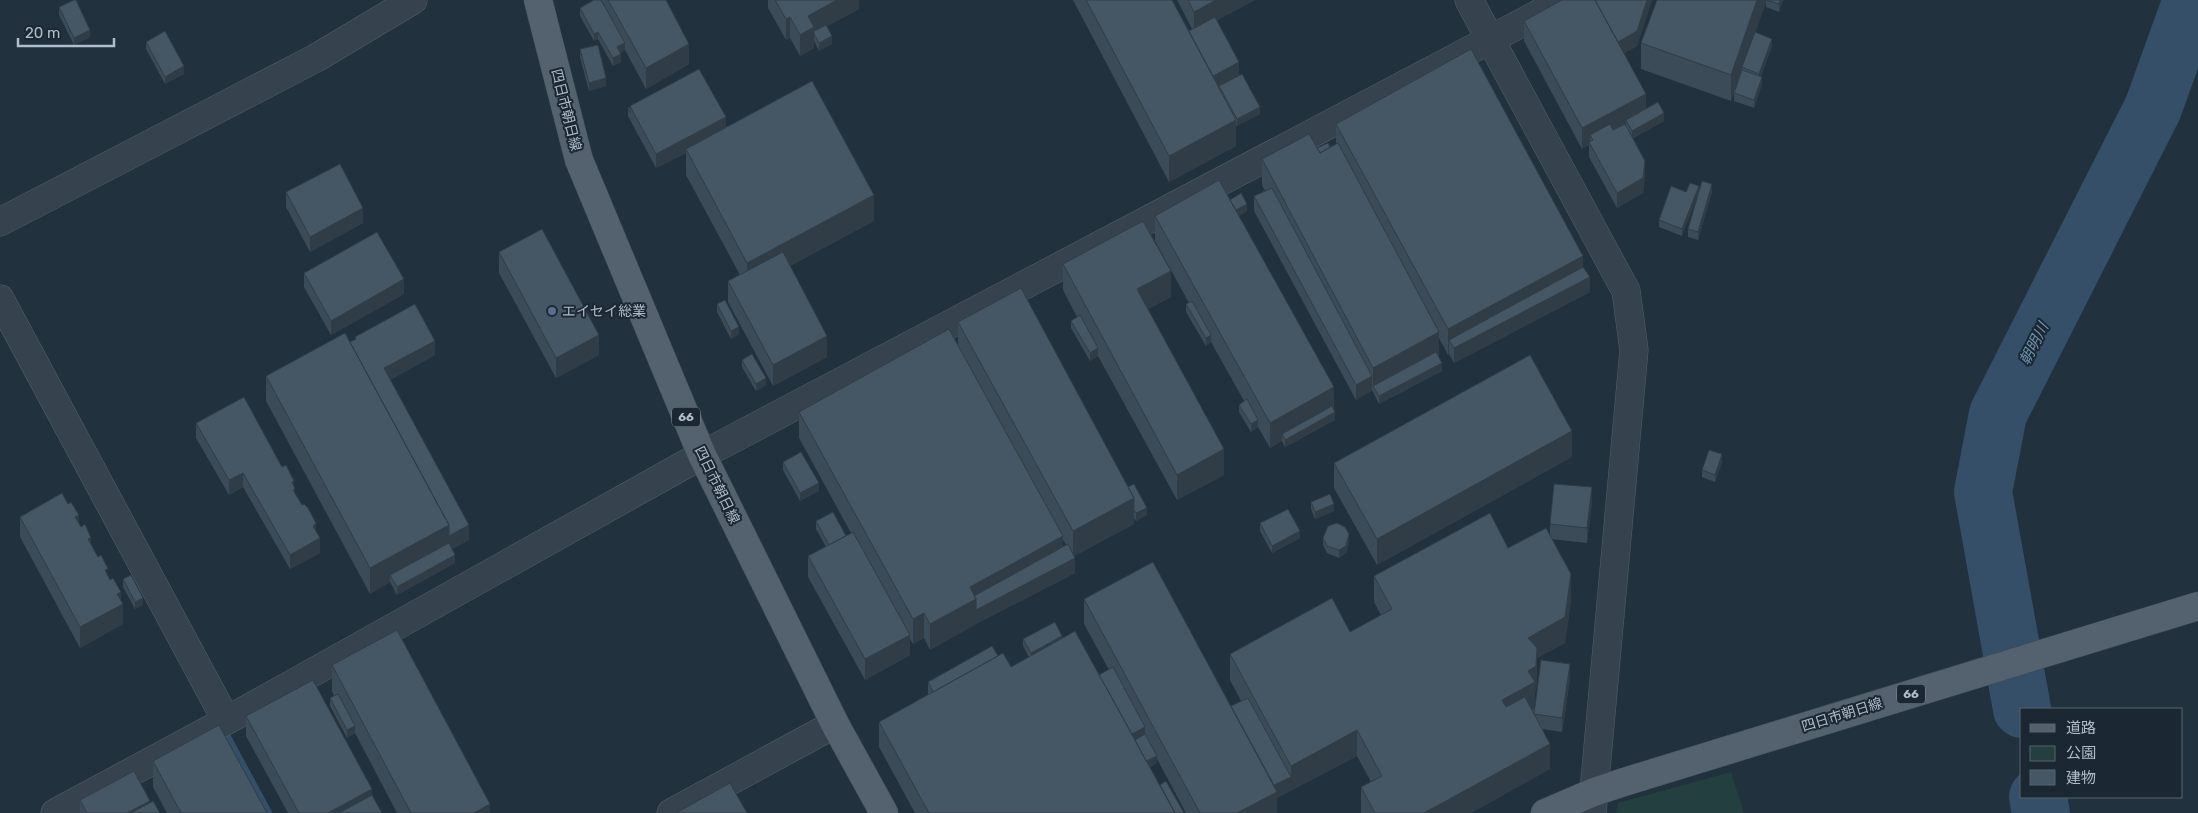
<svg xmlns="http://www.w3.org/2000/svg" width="2198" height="813" font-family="Rubik,'Noto Sans JP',sans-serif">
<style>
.green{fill:#233f3f}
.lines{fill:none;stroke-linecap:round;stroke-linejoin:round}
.stream{stroke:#344f67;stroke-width:10}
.river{stroke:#344f67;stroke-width:58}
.minor-casing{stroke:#54606c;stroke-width:29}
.primary-casing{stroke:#3f4c57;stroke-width:29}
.minor{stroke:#36434e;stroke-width:28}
.primary{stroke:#53626e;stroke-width:28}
.wall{fill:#3b4b57;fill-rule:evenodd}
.shaded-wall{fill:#303d47}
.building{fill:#455765;stroke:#303d47}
.service-dot{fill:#5c6f8a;stroke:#1b2833;stroke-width:2}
.labels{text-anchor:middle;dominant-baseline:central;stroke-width:4;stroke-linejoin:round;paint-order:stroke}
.shield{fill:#1b2833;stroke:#84909d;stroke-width:1}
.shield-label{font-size:12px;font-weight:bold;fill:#b1bdca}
.street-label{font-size:14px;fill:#b1bdca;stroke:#1b2833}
.poi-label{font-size:14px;fill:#b1bdca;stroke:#1b2833;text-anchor:start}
.water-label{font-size:15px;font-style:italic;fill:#6f92af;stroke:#1b2833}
</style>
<rect width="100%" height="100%" fill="#21313e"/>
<path class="green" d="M1731 772 1744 813H1616L1618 803Z"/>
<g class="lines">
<path class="stream" d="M220 726 267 813"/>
<path class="river" d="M2022 709 1983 492 1998 414 2153 108 2192 0
M2038 797 2041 813"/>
<g class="minor-casing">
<path id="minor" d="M1469 0 1626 291 1634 350 1592 813
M0 222 316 58 413 0
M0 299 226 720
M55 813 224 722 702 455 1565 0
M671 813 835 724"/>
</g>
<g class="primary-casing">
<path id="primary" d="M538 0 579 160 702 455 835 724 884 813
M1545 813 1594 792 1624 782 2198 606"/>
</g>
<use href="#minor" class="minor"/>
<use href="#primary" class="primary"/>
</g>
<path class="wall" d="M594 0H666L689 64 646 89 625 50 620 53 621 62 613 66 598 39 594 41 580 16V8Z
M768 0H859V9L827 26 832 44 819 51 814 41V48L800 56 790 38 786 40 768 8Z
M1073 0H1172L1189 31 1192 29 1177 0H1255L1217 20 1239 76 1260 114 1236 126V146L1169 182Z
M1562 0H1652L1637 46 1624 53 1646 109 1664 121 1633 138 1645 175 1643 193 1617 208 1589 157V145L1582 149 1524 41V21Z
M1657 0H1783L1779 12 1766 7V2L1755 33 1772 46 1761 76 1762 84 1754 108 1734 101V93L1742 70 1731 101 1641 69V43Z
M59 7 90 37 74 45 59 15Z
M146 42 184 74 165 84 146 49Z
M580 49 606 86 589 91 580 57Z
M630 107 726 128 874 221 790 266 827 357 773 386 728 302V281L740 275 686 175V153L656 168 628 116V108Z
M1336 124 1583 267 1590 292 1454 363 1449 354 1448 355 1439 338V357L1442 371 1379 404 1372 390 1356 400 1254 211V196L1265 191 1262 185V159L1317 148 1330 147 1336 144Z
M286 192 363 223 310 252 286 207Z
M1686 192 1682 236 1659 227V220Z
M1712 192 1698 240 1688 237V229Z
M1230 200 1247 211 1239 216 1334 410 1335 420 1285 447 1282 441 1270 448 1258 427 1251 432 1239 412V405L1244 401 1211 342 1206 346 1186 312V304L1189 303 1155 241V216Z
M499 252 599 355 556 378 499 273Z
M1063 264 1171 297 1148 309 1224 475 1177 500 1098 356 1090 361 1071 328V321L1077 317 1063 290Z
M304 273 404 294 331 335 304 287Z
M717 304 739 334 731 339 717 312Z
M958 322 1128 487 1147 515 1136 521 1134 518V524L1074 556 1075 573 976 624 930 650 924 638 913 644 910 639V655L865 680 808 577V556L826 547 816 529V521L846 536 851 533 799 438V412L958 345ZM1063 540 1066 545 1063 547Z
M355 337 435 355 390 380 469 540 452 549 455 563 397 595 390 582 370 594 266 401V376L350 342 355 340Z
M742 360 766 385 756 391 742 367Z
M196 423 282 467 294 487 295 494 320 553 290 569 243 487 229 495 196 438Z
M1572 457 1377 565 1334 488V463Z
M783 462 819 491 800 501 783 470Z
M1722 462 1715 482 1702 477V470Z
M1311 502 1334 511 1315 519 1311 509Z
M1592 502 1587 543 1551 539 1571 600 1565 643 1537 658V673L1536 692H1535V707L1570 679 1562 732 1543 729 1550 769 1471 813H1361V787L1371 782 1357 756 1277 798V813H1186L1157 759V763L1150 767 1160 785 1184 813H915L879 747V722L928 695V682L998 656 1011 667 1029 657 1023 646V639L1062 638 1099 675 1109 670 1084 624V599L1231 706 1241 701 1230 680V654L1350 632 1381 615 1374 602V576L1508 548 1550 536V524Z
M20 517 79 523 121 600 123 624 80 648 20 537Z
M1260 523 1300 538 1272 553 1260 531Z
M1323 538 1349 542 1346 553 1339 558 1327 553 1323 545Z
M123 579 143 605 135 609 123 587Z
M332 665 490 813H397L355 733 347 738 330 706V698L334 696 332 691Z
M246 716 372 795 382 813H288L246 736Z
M153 761 267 813H167L153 787Z
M80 800 150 803 160 813H80Z"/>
<path class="shaded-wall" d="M837 0H859V9L814 33V48L800 56V35L808 16Z
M1216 0H1255L1194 33V12Z
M1647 0H1652L1637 46 1618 57V42Z
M1757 0H1766V2L1743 68 1742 67V70L1731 101V75Z
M1780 0H1783L1779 12V4Z
M790 17V38L786 40V19Z
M90 30V37L74 45V38Z
M598 32V39L594 41V34Z
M832 36V44L819 51V43Z
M1772 39V46L1759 81V74Z
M625 43V50L617 55V47Z
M689 44V64L646 89V68Z
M621 54V62L613 66V58Z
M1239 62V76L1213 90V76Z
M184 66V74L165 84V77Z
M1762 77V84L1754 108V100Z
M606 78V86L589 91V83Z
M1646 94V114L1626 120V125L1593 140 1590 135V144L1589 142V145L1582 149V128Z
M1260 107V114L1237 126V119Z
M1664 113V121L1632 138V131Z
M726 117V132L686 149V153L656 168V154Z
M1236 120V146L1169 182V156Z
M1645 161V175L1643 193 1617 208V193Z
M1712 184V192L1698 240V232Z
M1699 186V193L1682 236V229Z
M874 195V221L747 289V263Z
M1247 204V211L1233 219V212Z
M363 208V223L310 252V237Z
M1583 256V280L1590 277V292L1454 363V348L1449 340V354L1448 355V329Z
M1171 271V297L1137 315V289Z
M404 279V294L331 335V321Z
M739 327V334L731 339V331Z
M1439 332V358L1373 386V393V368Z
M599 335V355L556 378V358Z
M1211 335V342L1206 346V338Z
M827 336V357L773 386V365Z
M435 341V355L384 383V368Z
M1098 348V356L1090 361V353Z
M1442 363V371L1379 404V396Z
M1372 376V391L1356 400V385Z
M766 378V385L756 391V384Z
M1334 387V413L1335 412V420L1285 447V440L1282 434V441L1270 448V423Z
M1258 420V427L1251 432V424Z
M1572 431V457L1377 565V539Z
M1224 449V475L1177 500V475Z
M1722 454V462L1715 482V475Z
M243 473V487L229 495V480Z
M294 481V489H295V503L292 482Z
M819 483V491L800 501V493Z
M1592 487V502L1587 543V528Z
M1134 498V524L1073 557V531Z
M1334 504V511L1315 519V512Z
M1147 508V515L1136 521V513Z
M79 515V536L75 517Z
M316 523V537L313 526Z
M449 525H469V540L393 581 390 575V582L370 594V568Z
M1300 531V538L1272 553V546Z
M1349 534V542L1346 553 1339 558V550Z
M1063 536V562L1075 558V573L976 624 930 650V624L970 587Z
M91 538V558L88 539Z
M320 538V553L290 569V555Z
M455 555V563L397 595V587Z
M1571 574V600L1565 643 1537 658V673L1536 692H1535V708L1502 726V700L1528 638Z
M121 592V605L123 604V624L80 648V627L117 594Z
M143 598V605L135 609V602Z
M924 613V638L913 644V619Z
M910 635V655L865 680V659Z
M1062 636V643L1031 660V653Z
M1570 664V679L1562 732V718Z
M355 726V733L347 738V730Z
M1145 727V741L1135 747 1130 735Z
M1357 730V756L1277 798V813H1237L1269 788 1291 777V766Z
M1550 744V769L1471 813H1424Z
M1157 756V763L1144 770V763Z
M372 789V810L366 813H328Z
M150 801V813H127Z
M490 804V813H474Z"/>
<path class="building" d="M74 0H76L90 30 74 38 59 7Z
M594 0H601L625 43 617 47 621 54 613 58 598 32 594 34 580 8Z
M608 0H666L689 44 646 68Z
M775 0H837L808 16 814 27 800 35 790 17 786 19Z
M1086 0H1172L1236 120 1169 156Z
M1188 0H1216L1194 12Z
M1562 0H1595L1646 94 1582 128 1524 21Z
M1595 0H1647L1637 31 1618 42Z
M1657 0H1757L1731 75 1641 43Z
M1766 0H1780L1779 4Z
M1215 17 1239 62 1213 76 1189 31Z
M826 25 832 36 819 43 814 34V31Z
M165 31 184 66 165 77 146 42Z
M1755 32 1772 39 1759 74 1742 67Z
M598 45 606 78 589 83 580 49Z
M1471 49 1583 256 1448 329 1336 124Z
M699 69 726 117 656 154 630 106Z
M1742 70 1762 77 1754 100 1734 93Z
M1242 74 1260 107 1237 119 1219 86Z
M812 81 874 195 747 263 686 149Z
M1658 102 1664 113 1632 131 1626 120Z
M630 107V113L628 108Z
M1610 124 1613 130 1625 124 1645 161 1643 178 1617 193 1589 142 1593 140 1590 135Z
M1309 134 1320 153 1338 143 1439 332 1373 368 1262 159Z
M1328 143 1330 147 1320 153 1317 148Z
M340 164 363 208 310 237 286 192Z
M1219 180 1334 387 1270 423 1155 216Z
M1702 181 1712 184 1698 232 1688 229Z
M1690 183 1699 186 1682 229 1659 220 1671 186 1686 192Z
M1272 188 1372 376 1356 385 1254 196Z
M1241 193 1247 204 1236 210 1230 200Z
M1143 221 1171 271 1137 289 1224 449 1177 475 1063 264Z
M542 229 599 335 556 358 499 252Z
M377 232 404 279 331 321 304 273Z
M783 252 827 336 773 365 728 281Z
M1583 267 1590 277 1454 348 1449 340Z
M1021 288 1134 498 1073 531 958 322Z
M725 300 739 327 731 331 717 304Z
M1192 301 1211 335 1206 338 1186 304Z
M415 304 435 341 384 368 469 525 449 536V525L350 342 356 339 355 337Z
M1080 315 1098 348 1090 353 1071 321Z
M949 329 1063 536 970 587 976 599 930 624 924 613 913 619 799 412Z
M345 333 449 525 370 568 266 376Z
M1436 352 1442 363 1379 396 1373 386Z
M752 354 766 378 756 384 742 360Z
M1530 355 1572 431 1377 539 1334 463Z
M244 397 282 467 286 465 294 481 292 482 295 489 293 490 302 505 304 504 308 508 316 523 313 526 320 538 290 555 243 473 229 480 196 423Z
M1247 399 1258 420 1251 424 1239 405Z
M1332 406 1335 412 1285 440 1282 434Z
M1709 450 1722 454 1715 475 1702 470Z
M801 452 819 483 800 493 783 462Z
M1134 484 1147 508 1136 513 1134 510V498L1128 487Z
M1554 484 1592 487 1587 528 1550 524Z
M62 493 68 504 71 502 79 515 75 517 81 527 85 524 91 538 88 539 98 557 101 555 108 569 105 570 110 580 113 578 121 592 117 594 123 604 80 627 20 517Z
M1330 494 1334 504 1315 512 1311 502Z
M1288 509 1300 531 1272 546 1260 523Z
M833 512 846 536 829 545 816 521Z
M1490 513 1508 548 1546 528 1571 574 1565 617 1528 638 1537 648 1536 666 1528 671 1535 682 1502 700 1506 707 1525 697 1550 744 1424 813H1375L1361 787 1382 776 1357 730 1291 766 1230 654 1332 598 1350 632 1392 609 1374 576Z
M1337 523 1345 527 1349 534 1346 546 1339 550 1327 546 1323 538 1328 526Z
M853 532 910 635 865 659 808 556Z
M449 543 455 555 397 587 390 575Z
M1068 544 1075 558 976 610V599L974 596Z
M1153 562 1277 792 1237 813H1200L1084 599Z
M131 575 143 598 135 602 123 579Z
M1055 622 1062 636 1031 653 1023 639Z
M397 630 490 804 474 813H411L332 665Z
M1075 631 1175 813H929L879 722 1003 653 1011 667Z
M992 646 998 656 933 692 928 682Z
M1541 660 1570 664 1562 718 1534 714Z
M1113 667 1145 727 1132 734 1099 675Z
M313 680 372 789 328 813H299L246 716Z
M338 694 355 726 347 730 330 698Z
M1248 698 1291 777 1274 785 1231 706Z
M219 725 267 813H181L153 761Z
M1145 734 1157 756 1146 761 1135 740Z
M134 771 150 801 127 813H87L80 800Z
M1166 781 1184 813H1175L1160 785Z
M730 783 747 813H676Z
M372 795 382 813H339Z
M153 801 160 813H131Z"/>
<circle class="service-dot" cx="552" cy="311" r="5"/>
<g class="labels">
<g class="shield">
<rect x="672" y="407.5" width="28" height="19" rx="4"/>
<rect x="1897" y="684.5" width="28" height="19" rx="4"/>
</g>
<g class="shield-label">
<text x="686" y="417">66</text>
<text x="1911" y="694">66</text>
</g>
<g class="street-label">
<text transform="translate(566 110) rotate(76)">四日市朝日線</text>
<text transform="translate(717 485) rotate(64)">四日市朝日線</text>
<text transform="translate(1842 715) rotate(-17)">四日市朝日線</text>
</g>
<g class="poi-label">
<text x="562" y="311">エイセイ総業</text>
</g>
<g class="water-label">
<text transform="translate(2034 344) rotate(-63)">朝明川</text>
</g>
</g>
<rect x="2020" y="708" width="162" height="90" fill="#1b2833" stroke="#57646f"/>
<rect x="2030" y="724" width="25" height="8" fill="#53626e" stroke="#57646f"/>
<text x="2066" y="733" font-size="15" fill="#b1bdca">道路</text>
<rect x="2030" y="746" width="25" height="15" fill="#233f3f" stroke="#57646f"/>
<text x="2066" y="758" font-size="15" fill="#b1bdca">公園</text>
<rect x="2030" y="770" width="25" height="15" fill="#455765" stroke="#57646f"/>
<text x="2066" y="783" font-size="15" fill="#b1bdca">建物</text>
<path d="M18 38v8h96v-8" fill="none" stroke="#b1bdca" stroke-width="2.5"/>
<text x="25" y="38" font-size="15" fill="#b1bdca" stroke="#1b2833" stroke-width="4" paint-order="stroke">20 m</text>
</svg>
